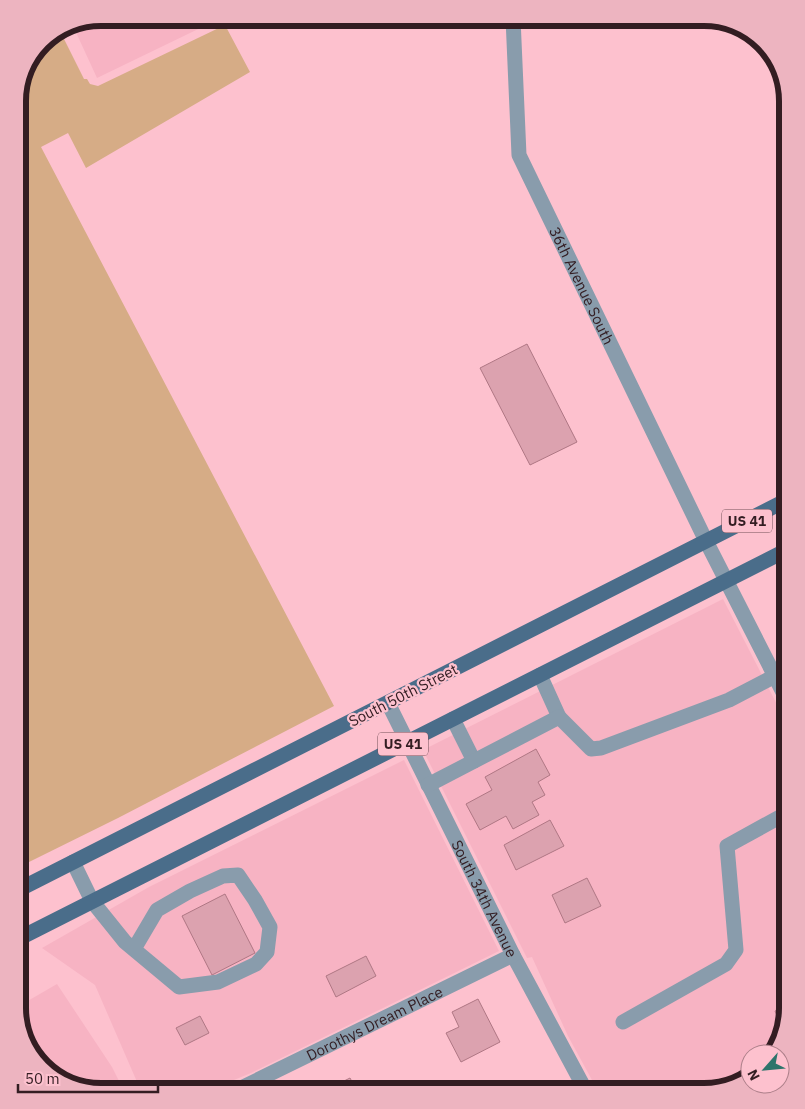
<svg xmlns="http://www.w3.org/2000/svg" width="805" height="1109" font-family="'IBM Plex Sans',sans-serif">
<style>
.built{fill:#f7b3c3}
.green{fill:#d6ac86}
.building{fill:#dca2af;stroke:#af7784}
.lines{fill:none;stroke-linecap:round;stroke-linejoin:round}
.minor{stroke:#899cac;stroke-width:15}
.major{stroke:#4a6d8a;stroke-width:15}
.labels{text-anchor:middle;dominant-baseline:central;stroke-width:4.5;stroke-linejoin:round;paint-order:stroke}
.shield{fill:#fdc1ce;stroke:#704e56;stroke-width:1}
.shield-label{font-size:14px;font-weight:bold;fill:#331d22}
.street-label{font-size:15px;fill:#331d22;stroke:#fdc1ce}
.rim{fill:none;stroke:#331d22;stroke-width:6}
</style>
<rect width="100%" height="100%" fill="#fdc1ce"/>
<path class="built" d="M102 18H221L97 78 74 28Z
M723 599 787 724V1008L776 1050 772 1054H750V1076L746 1080 704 1091H598L568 1036 532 957 527 958 423 750Z
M404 760 499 951 251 1073 207 1091H141L95 985 42 948 149 887Z
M57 984 112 1067 124 1091H96L59 1080 43 1064 19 1006Z"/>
<path class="green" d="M225 25 250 72 86 168 68 133 41 147 334 706 118 818 27 863 18 844V96L26 65 46 39 61 33 84 79H87L90 84 98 86Z"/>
<path class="building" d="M527 344 577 442 530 465 480 368Z
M536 749 550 775 538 782 545 795 532 802 539 815 513 829 506 816 480 830 466 804 492 790 485 777Z
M550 820 564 846 516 870 504 845Z
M587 878 601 906 565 923 552 895Z
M225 894 255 953 212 975 182 916Z
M366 956 376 976 336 997 326 976Z
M478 999 500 1042 461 1062 446 1033 459 1027 452 1012Z
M787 1006 784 1021 780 1023 775 1011Z
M200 1016 209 1033 185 1045 176 1028Z
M350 1078 357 1091H324Z"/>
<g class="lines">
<g class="minor">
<path id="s1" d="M513 18 519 155 706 541 787 700"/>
<path d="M540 675 559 717"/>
<path id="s2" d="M388 703 513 955 586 1091"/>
<path d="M453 719 474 761"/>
<path d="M428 785 559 717 591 749 601 748 729 700 775 676"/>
<path d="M73 862 92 901 125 942 179 987 218 982 256 964 267 952 270 927 255 900 238 875 223 876 190 891 157 910 134 949"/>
<path d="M623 1022 726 964 736 950 727 846 787 813"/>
<path id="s3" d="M235 1091 513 955"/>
</g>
<path class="major" d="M18 890 787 500
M18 939 787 550"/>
</g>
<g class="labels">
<g class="shield">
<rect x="722" y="509.5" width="50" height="23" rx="4"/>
<rect x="378" y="732.5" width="50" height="23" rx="4"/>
</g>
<g class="shield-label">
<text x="747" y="521">US 41</text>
<text x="403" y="744">US 41</text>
</g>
<g class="street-label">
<text stroke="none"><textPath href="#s1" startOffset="282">36th Avenue South</textPath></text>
<text transform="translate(403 695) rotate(-27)">South 50th Street</text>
<text stroke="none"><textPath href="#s2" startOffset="218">South 34th Avenue</textPath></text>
<text stroke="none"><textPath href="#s3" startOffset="155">Dorothys Dream Place</textPath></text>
</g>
</g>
<path d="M0 0H805V1109H0ZM101 26H704A75 75 0 0 1 779 101V1008A75 75 0 0 1 704 1083H101A75 75 0 0 1 26 1008V101A75 75 0 0 1 101 26Z" fill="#edb4c0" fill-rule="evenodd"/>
<path class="rim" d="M101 26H704A75 75 0 0 1 779 101V1008A75 75 0 0 1 704 1083H101A75 75 0 0 1 26 1008V101A75 75 0 0 1 101 26Z"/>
<g transform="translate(765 1069) rotate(243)"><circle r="24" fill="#fdc1ce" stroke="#ac7f89"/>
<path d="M0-4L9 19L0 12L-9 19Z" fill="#2d746b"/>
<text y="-8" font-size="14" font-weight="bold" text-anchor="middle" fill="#331d22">N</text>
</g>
<path d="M18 1084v8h140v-8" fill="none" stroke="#331d22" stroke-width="2.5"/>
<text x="25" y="1084" font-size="15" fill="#331d22" stroke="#fdc1ce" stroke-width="4" paint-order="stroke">50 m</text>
</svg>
